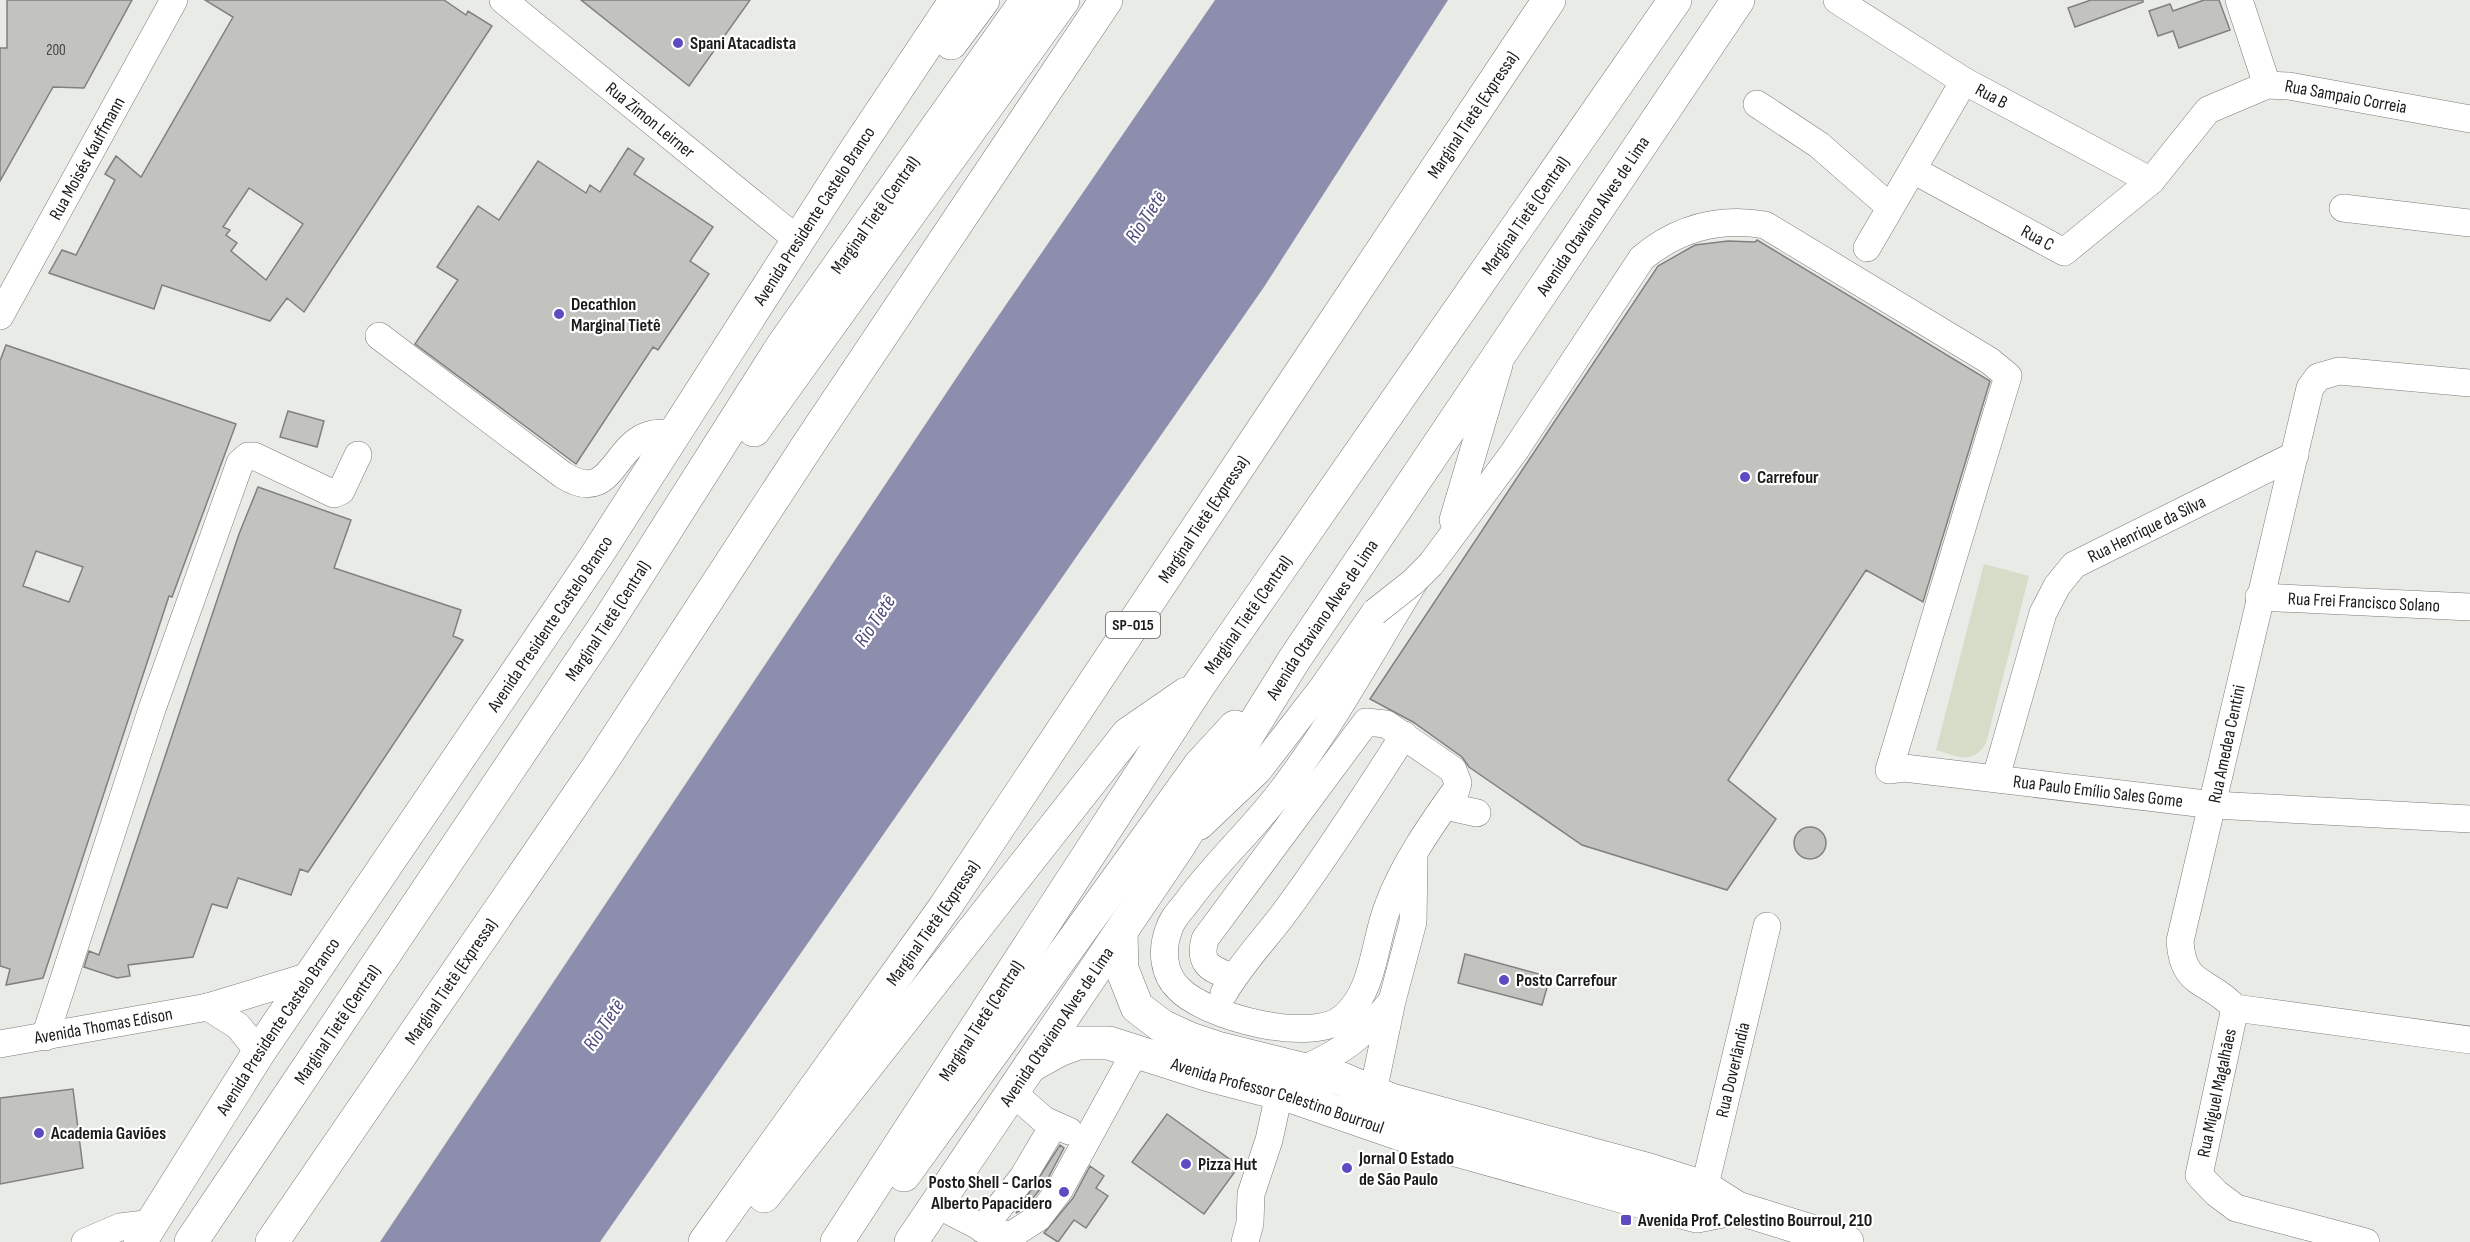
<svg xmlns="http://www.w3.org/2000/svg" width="2470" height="1242" font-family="'Sofia Sans Condensed',sans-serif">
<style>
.green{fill:#d5ddc9}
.water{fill:#8d8dad}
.building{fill:#c2c3bf;stroke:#80817e;stroke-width:1.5;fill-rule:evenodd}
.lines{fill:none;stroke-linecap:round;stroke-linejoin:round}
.minor-casing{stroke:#7a7c78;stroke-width:28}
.major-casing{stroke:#7a7c78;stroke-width:34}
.highway-casing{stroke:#7a7c78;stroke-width:34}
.minor{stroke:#fff;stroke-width:27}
.major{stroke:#fff;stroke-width:33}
.highway{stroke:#fff;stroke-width:33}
.minor-bridge-casing{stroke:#7a7c78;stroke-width:28;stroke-linecap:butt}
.minor-bridge{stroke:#fff;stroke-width:27}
.poi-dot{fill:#5f4ac2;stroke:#fff;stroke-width:2}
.labels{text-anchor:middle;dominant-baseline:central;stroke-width:4.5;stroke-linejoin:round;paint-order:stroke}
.number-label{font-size:15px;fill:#454543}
.shield{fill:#fff;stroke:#5f5f5f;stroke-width:1.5}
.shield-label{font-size:16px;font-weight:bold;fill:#1b1b1a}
.poi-label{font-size:18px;font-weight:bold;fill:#1b1b1a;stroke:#fff;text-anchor:start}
.street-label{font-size:18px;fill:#1b1b1a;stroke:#fff}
.water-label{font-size:20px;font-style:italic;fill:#4c4878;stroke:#fff}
</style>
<rect width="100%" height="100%" fill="#e9ebe7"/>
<path class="green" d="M1984 564 2029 576 1986 743C1972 766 1958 756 1936 750Z"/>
<path class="water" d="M1215 0H1448L1264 287 600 1242H380L975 350Z"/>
<path class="building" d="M7 0H132L84 88 53 87 0 181V48H7Z
M205 0H444L466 15 468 11 492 26 304 312 287 298 270 321 162 285 154 309 49 273 62 250 76 255 115 180 105 174 116 156 141 177 233 17ZM249 188 303 224 266 280 231 251 237 243 226 235 230 230 223 227Z
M581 0H750L689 86Z
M2091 0H2143V2L2075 27 2068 8Z
M2204 0H2219L2230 30 2179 48 2173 31 2158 36 2149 11 2170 4 2173 11Z
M628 148 644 159 634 174 713 227 690 261 709 274 658 350 653 347 576 464 415 344 458 280 437 267 478 206 499 220 538 161 586 193 590 185 600 192Z
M1757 240 1990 381 1923 602 1866 570 1728 780 1776 819 1727 890 1582 845 1469 767 1462 757 1413 722 1370 699 1658 266 1695 245 1728 241 1755 242Z
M6 345 236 424 172 597 169 596 43 978 6 985 10 969 0 966V361ZM36 551 83 567 69 602 23 586Z
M288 411 324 421 317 447 280 437Z
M258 487 351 520 334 568 461 610 453 636 463 640 308 872 300 869 291 895 238 878 227 908 212 904 193 957 128 965 130 976 117 978 84 967 89 951 99 955 239 534Z
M1794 843a16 16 0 1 1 32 0a16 16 0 1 1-32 0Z
M1465 954 1550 977 1542 1005 1458 983Z
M73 1089 83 1168 0 1184V1098Z
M1167 1114 1239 1166 1204 1214 1132 1162Z
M1060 1145 1064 1148 1047 1180 1027 1206 1016 1213Z
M1090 1166 1104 1176 1096 1188 1108 1196 1086 1228 1074 1220 1058 1242 1044 1233 1073 1198Z"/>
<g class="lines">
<g class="minor-casing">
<g id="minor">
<path id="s1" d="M503 0 798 240"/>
<path id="s2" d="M1837 0 1964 81 2151 181"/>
<path d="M2239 0 2267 85"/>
<path d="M1757 104 1819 145 1890 207"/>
<path id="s3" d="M1913 170 2064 252 2151 181 2208 110 2267 85 2289 86 2470 119"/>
<path d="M2343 208 2470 223"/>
<path d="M1867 248 1964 81"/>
<path id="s4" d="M0 316 174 0"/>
<path d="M379 336 563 475C610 505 612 450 646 436 655 432 664 433 674 434"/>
<path d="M2470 383 2339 371 2318 377 2310 388 2180 941C2183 989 2209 978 2235 1008L2470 1040"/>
<path d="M1453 520 1499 365"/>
<path id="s5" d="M1431 564 1514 452 1642 258C1678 228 1718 217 1765 225L1990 361 2008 376 1889 770 1904 768 2214 805 2470 819"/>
<path id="s6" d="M2259 597 2470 607"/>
<path id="s7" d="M1996 777 2043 613 2057 586 2074 565 2295 455"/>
<path d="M1445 806 1477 813"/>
<path d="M1200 826 1258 771 1323 687 1375 612"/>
<path d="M1233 978C1211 968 1198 966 1205 939L1366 722 1386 724 1453 770 1458 783 1456 790C1431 825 1403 865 1388 906 1374 941 1375 990 1344 1017 1312 1045 1206 1017 1179 989 1163 974 1161 950 1169 929 1172 918 1183 908 1190 898 1219 859 1257 825 1286 785 1334 721 1373 649 1415 581"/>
<path d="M1224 993C1242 962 1267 937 1288 908 1329 852 1367 793 1404 735"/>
<path d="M208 1007 238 1026 259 1052"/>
<path d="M2235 1008 2199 1175 2216 1193 2236 1208 2366 1242"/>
<path d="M45 1037 152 709 240 463 248 456H254L334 494 341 491 358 455"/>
<path id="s8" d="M0 1044 208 1007 313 975"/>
<path d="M1303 1069C1343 1052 1364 1035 1391 1002"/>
<path d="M1012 1092 1044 1120 1069 1131"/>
<path d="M1373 1092 1392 1001 1413 922 1414 858"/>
<path d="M936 1204 996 1235 1013 1234 1038 1218 1060 1189 1135 1052"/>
<path id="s9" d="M1700 1206 1767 926"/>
<path d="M982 1229 1023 1177 1053 1126"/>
<path d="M85 1242 120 1227 153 1223"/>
<path d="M1245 1242 1250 1223 1251 1194 1269 1140 1279 1094"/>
</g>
</g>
<g class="major-casing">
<g id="major">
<path d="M1121 933 1122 969 1137 1007 1162 1026 1190 1039 1217 1048 1342 1079 1391 1100 1649 1170 1706 1188 1737 1208 1847 1242"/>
<path id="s10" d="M1030 1066 1059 1050 1078 1043H1109L1209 1075 1293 1097 1406 1136 1639 1201 1697 1216 1737 1208"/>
</g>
</g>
<g class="highway-casing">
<g id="highway">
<path d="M951 43 983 0"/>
<path d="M754 430 1063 0"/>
<path d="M904 1175 1200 765 1235 727"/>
<path d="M764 1196 1128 734 1186 694"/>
<path id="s11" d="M140 1242 259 1052 596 556 854 153 956 0"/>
<path id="s12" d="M191 1242 607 623 783 345 1027 0"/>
<path id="s13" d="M272 1242 598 767 810 442 1106 0"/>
<path id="s14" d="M705 1242 945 907 1549 0"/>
<path id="s15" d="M837 1242 1199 685 1675 0"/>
<path id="s16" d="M911 1242 1178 847 1294 660 1738 0"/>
</g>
</g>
<use href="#minor" class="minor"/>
<use href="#major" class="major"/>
<use href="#highway" class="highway"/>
<g class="minor-bridge-casing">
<path id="minor-bridge" d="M1375 612 1413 582 1431 564"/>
</g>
<use href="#minor-bridge" class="minor-bridge"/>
</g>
<g class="poi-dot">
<circle cx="678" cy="43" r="6"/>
<circle cx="559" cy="314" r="6"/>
<circle cx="1745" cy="477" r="6"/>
<circle cx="1504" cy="980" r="6"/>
<circle cx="39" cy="1133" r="6"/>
<circle cx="1186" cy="1164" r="6"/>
<circle cx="1347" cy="1168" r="6"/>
<circle cx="1064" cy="1192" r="6"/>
<rect x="1620" y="1214" width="12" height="12" rx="3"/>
</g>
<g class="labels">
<g class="number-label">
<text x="56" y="50">200</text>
</g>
<rect class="shield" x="1106" y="612" width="54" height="26" rx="4.5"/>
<g class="shield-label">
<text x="1133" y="625">SP-015</text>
</g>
<g class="poi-label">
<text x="690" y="43">Spani Atacadista</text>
<text x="571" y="304">Decathlon<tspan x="571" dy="21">Marginal Tietê</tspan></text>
<text x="1757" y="477">Carrefour</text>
<text x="1516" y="980">Posto Carrefour</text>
<text x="51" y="1133">Academia Gaviões</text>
<text x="1359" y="1158">Jornal O Estado<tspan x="1359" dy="21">de São Paulo</tspan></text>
<text x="1198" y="1164">Pizza Hut</text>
<text x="1052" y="1182" text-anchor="end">Posto Shell - Carlos<tspan x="1052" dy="21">Alberto Papacidero</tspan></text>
<text x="1638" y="1220">Avenida Prof. Celestino Bourroul, 210</text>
</g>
<g class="street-label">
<text stroke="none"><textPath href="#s2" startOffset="182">Rua B</textPath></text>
<text stroke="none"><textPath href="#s3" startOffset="519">Rua Sampaio Correia</textPath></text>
<text stroke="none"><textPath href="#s14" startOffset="1364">Marginal Tietê (Expressa)</textPath></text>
<text stroke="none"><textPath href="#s1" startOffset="190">Rua Zimon Leirner</textPath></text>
<text stroke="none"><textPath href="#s4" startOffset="180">Rua Moisés Kauffmann</textPath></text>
<text stroke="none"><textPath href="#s11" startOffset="1228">Avenida Presidente Castelo Branco</textPath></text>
<text stroke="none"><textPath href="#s12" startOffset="1234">Marginal Tietê (Central)</textPath></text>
<text stroke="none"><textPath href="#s16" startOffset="1232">Avenida Otaviano Alves de Lima</textPath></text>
<text stroke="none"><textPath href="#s15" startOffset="1236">Marginal Tietê (Central)</textPath></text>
<text stroke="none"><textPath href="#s3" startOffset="142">Rua C</textPath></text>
<text stroke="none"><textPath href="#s14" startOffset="878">Marginal Tietê (Expressa)</textPath></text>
<text stroke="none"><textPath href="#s7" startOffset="309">Rua Henrique da Silva</textPath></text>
<text stroke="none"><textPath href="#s6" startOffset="105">Rua Frei Francisco Solano</textPath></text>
<text stroke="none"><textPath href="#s15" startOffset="750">Marginal Tietê (Central)</textPath></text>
<text stroke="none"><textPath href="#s12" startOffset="748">Marginal Tietê (Central)</textPath></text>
<text stroke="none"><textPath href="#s16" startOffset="746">Avenida Otaviano Alves de Lima</textPath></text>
<text stroke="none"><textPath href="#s11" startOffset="742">Avenida Presidente Castelo Branco</textPath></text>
<text transform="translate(2227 744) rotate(-78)">Rua Amedea Centini</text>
<text stroke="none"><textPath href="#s5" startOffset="1412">Rua Paulo Emílio Sales Gome</textPath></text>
<text stroke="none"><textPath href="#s14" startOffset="392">Marginal Tietê (Expressa)</textPath></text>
<text stroke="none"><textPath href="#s13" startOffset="316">Marginal Tietê (Expressa)</textPath></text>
<text stroke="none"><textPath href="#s15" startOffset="264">Marginal Tietê (Central)</textPath></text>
<text stroke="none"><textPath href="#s12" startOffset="262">Marginal Tietê (Central)</textPath></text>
<text stroke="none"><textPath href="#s8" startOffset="105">Avenida Thomas Edison</textPath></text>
<text stroke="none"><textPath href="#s11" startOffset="256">Avenida Presidente Castelo Branco</textPath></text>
<text stroke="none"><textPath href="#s16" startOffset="260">Avenida Otaviano Alves de Lima</textPath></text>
<text stroke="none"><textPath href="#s9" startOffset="140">Rua Doverlândia</textPath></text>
<text transform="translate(2217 1093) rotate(-78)">Rua Miguel Magalhães</text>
<text stroke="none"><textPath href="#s10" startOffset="261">Avenida Professor Celestino Bourroul</textPath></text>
</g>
<g class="water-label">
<text transform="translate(1146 217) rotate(-56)">Rio Tietê</text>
<text transform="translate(875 621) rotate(-56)">Rio Tietê</text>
<text transform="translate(604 1025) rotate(-56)">Rio Tietê</text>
</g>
</g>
</svg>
